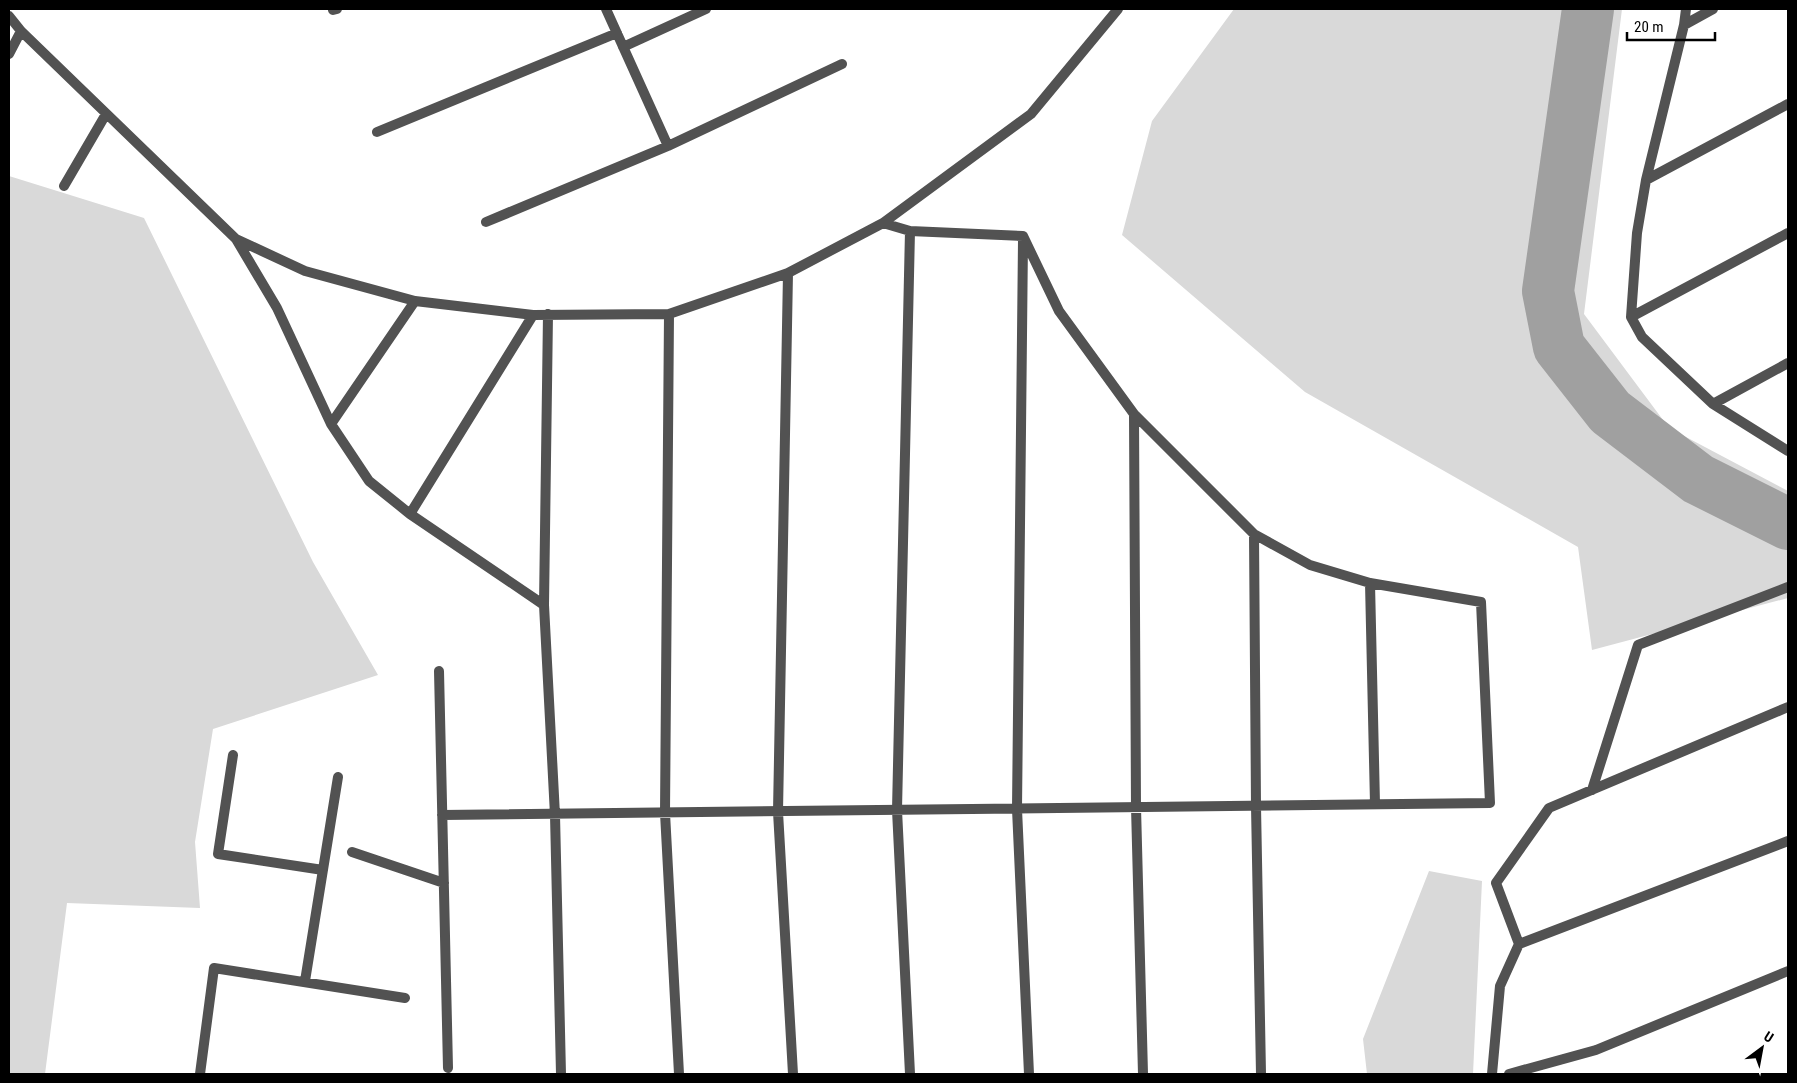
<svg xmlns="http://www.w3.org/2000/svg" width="1797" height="1083" font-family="'Roboto Condensed',sans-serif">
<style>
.green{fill:#d9d9d9}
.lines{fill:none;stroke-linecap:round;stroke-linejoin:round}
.river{stroke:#a0a0a0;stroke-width:52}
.minor{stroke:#525252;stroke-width:10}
</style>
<rect width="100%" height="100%" fill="#fff"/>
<path class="green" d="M1234 9H1622L1584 314 1669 428 1788 491V598L1592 650 1578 547 1305 392 1122 235 1152 121Z
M9 176 144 218 313 562 378 675 213 729 195 842 200 908 67 903 45 1074H9Z
M1429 871 1482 881 1473 1074H1367L1363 1039Z"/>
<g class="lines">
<path class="river" d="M1588 9 1548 291 1559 347 1610 412 1698 479 1788 524"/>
<path class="minor" d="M606 9 668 146
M1686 9 1684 25 1646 180 1637 233 1631 317 1642 337 1713 404 1788 451
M333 10 337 9
M9 16 21 31 236 239 277 308 331 424 369 481 410 514 544 605
M1684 25 1713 9
M623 47 706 9
M9 54 21 31
M377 132 617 33
M1646 180 1788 104
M64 186 106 114
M486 222 668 146 842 64
M883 223 910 231 1023 236
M910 231 897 810 910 1074
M236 239 305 271 415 301 533 315 669 314 788 273 883 223 1031 114 1118 9
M1023 240 1017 809 1029 1074
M788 273 778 812 793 1074
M548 314 544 605 555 815 561 1074
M669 314 665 813 679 1074
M1631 317 1788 233
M1713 404 1788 363
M1134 414 1136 807 1143 1074
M331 424 415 301
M410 514 533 315
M1254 534 1256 806 1261 1074
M1370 583 1375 804
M439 671 448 1068
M233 755 218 854 323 870
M1592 790 1638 645 1788 587
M442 815 1490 803 1481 602 1370 583 1310 565 1254 534 1134 414 1059 311 1023 236
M352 852 444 883
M1519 944 1496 883 1549 808 1788 707
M305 981 338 777
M200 1074 214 968 405 998
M1492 1074 1500 986 1519 944 1788 841
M1509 1074 1596 1050 1788 971"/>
</g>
<rect width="1797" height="1083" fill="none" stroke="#000000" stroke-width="20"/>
<g transform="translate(1762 1048) rotate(32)" stroke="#ffffff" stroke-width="4" paint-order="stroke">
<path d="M0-4L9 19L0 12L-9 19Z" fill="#000000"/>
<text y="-8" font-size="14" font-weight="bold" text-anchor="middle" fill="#000000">U</text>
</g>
<path d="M1627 32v8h88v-8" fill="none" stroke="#000000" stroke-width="2.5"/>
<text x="1634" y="32" font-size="15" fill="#000000" stroke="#ffffff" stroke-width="4" paint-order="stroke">20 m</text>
</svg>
